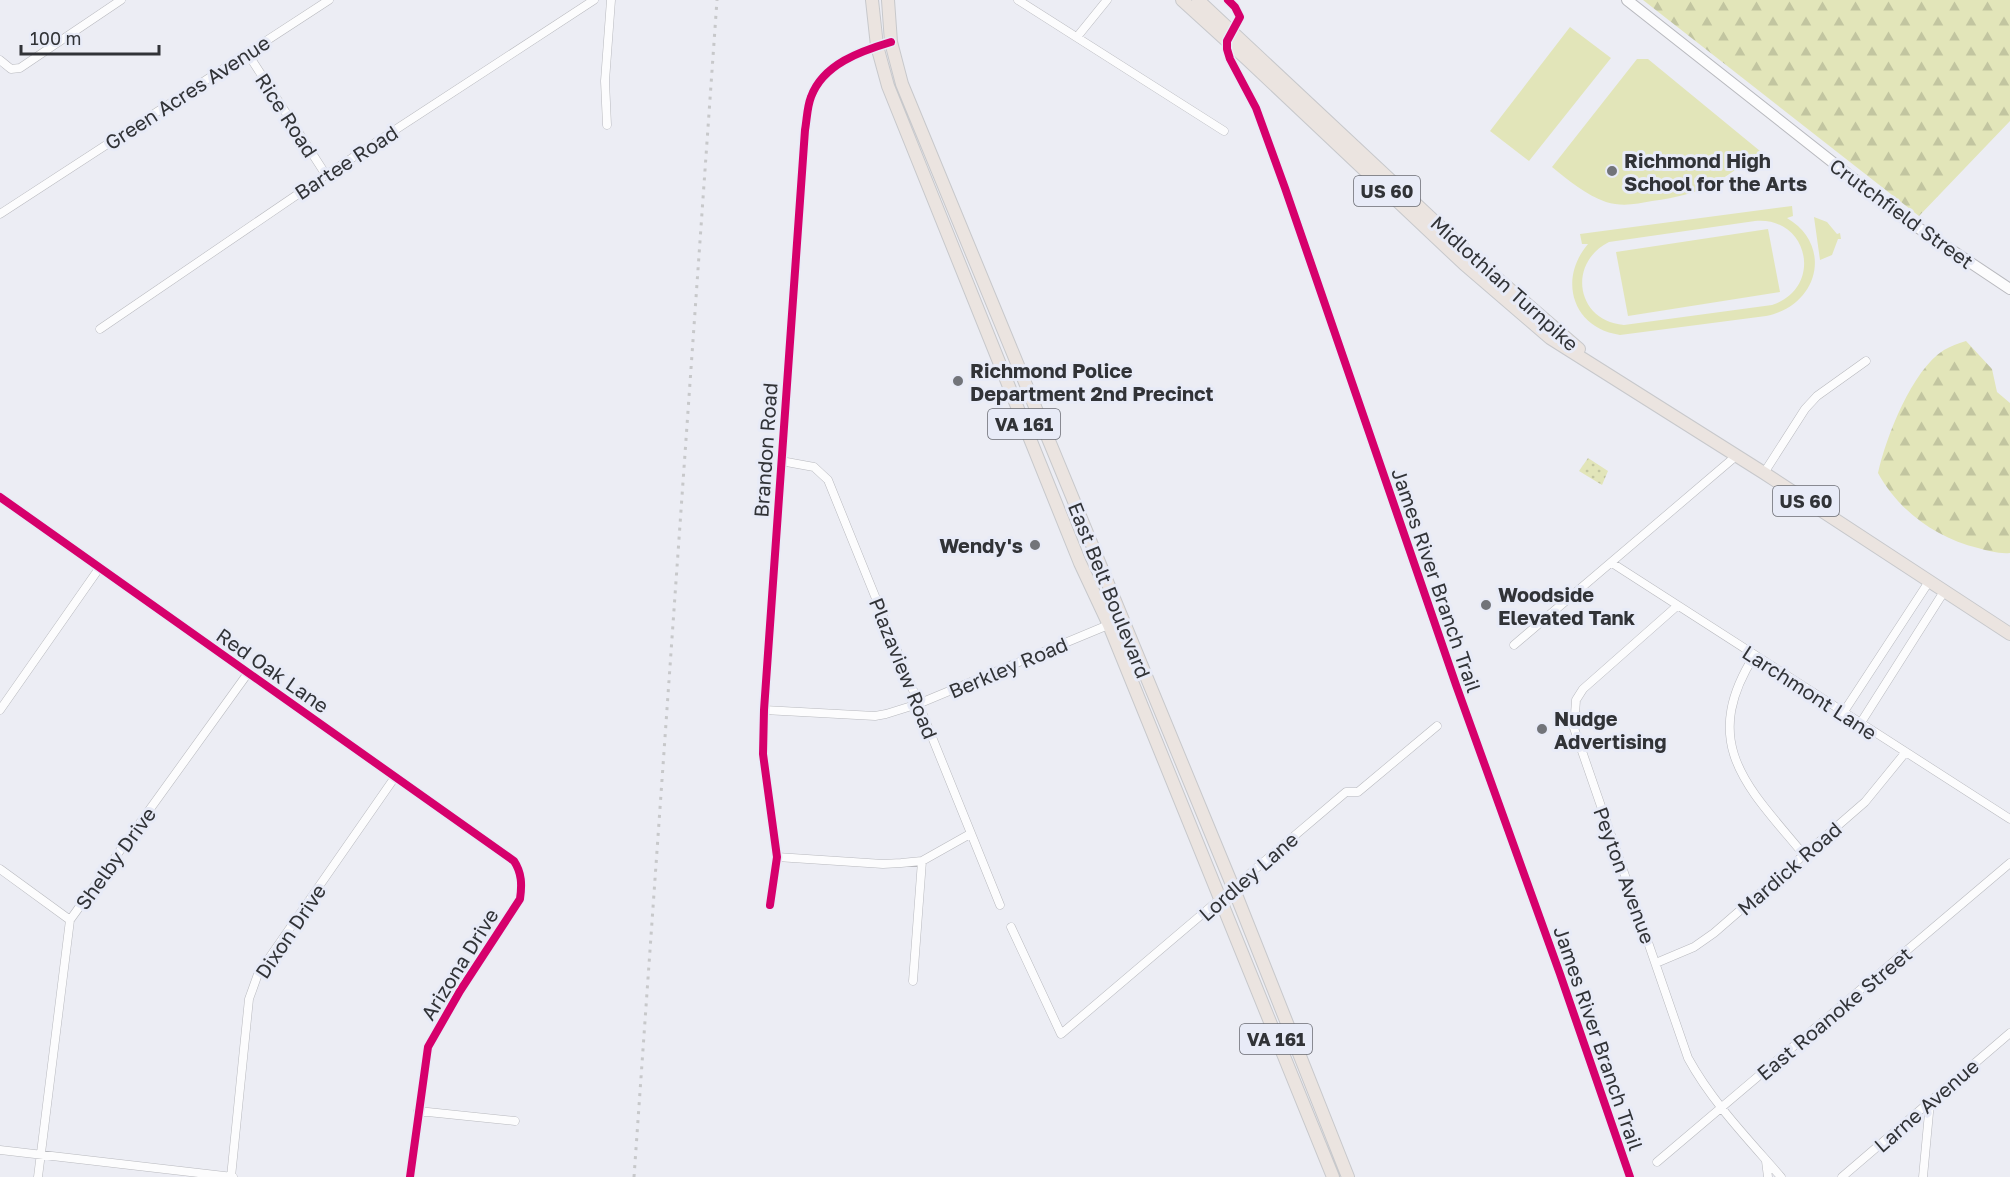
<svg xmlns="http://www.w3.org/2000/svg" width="2010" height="1177" font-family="'Golos Text',sans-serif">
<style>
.green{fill:#e2e5b9;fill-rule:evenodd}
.forest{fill:url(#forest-firs)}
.park{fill:url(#park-dots)}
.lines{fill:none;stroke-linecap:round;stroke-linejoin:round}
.street-casing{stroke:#b8b9be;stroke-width:9}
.secondary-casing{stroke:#b8b9be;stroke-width:12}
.primary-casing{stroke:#c7c8cb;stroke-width:14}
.street{stroke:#fcfcfd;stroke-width:8}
.secondary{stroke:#fcfcfd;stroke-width:10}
.primary{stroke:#ebe4e0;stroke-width:12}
.rail{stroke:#c7c8ca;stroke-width:3;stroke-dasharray:3 6;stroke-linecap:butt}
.cycleway-casing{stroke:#e8ebf7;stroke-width:11}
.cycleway{stroke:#d6006c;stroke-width:8}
.poi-dot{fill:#727479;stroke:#e8ebf7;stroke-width:2}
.labels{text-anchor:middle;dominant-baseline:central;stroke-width:6;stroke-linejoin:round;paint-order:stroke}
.shield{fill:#e8ebf7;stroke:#686a71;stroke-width:1.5}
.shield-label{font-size:18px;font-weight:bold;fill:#313337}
.street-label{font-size:20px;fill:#313337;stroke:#e8ebf7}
.poi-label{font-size:20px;font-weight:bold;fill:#313337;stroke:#e8ebf7;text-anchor:start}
</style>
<defs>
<pattern id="forest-firs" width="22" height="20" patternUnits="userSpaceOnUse" patternTransform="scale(1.5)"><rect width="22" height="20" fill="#e2e5b9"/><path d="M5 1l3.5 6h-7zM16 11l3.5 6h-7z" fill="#c2c5a0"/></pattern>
<pattern id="park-dots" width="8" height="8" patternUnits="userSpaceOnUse" patternTransform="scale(1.5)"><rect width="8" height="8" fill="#e2e5b9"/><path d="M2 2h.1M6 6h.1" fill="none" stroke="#c2c5a0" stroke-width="1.8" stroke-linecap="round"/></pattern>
</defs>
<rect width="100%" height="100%" fill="#ecedf4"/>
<path class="green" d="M1570 27 1611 58 1529 161 1490 131Z
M1637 59H1648L1760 151C1720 183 1703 194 1652 201 1637 204 1622 207 1606 202 1586 195 1568 180 1552 167Z
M1792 206 1793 216 1787 218C1834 246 1818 306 1766 316L1620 335C1572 328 1558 279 1588 244H1582L1580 234ZM1755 221C1809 216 1824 288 1772 305L1624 325C1576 321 1567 263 1609 242Z
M1814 217 1827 222 1837 234 1840 233 1841 239H1838L1832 255 1820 260Z
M1768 229 1780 292 1628 316 1616 252Z"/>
<path class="forest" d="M1643 0H2010V121L1919 216Z
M1966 341 1992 369 1997 392 2010 403V553C1999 554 1989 551 1978 548 1936 538 1899 511 1878 473 1886 437 1912 370 1944 350 1951 346 1959 343 1966 341Z"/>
<path class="park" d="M1588 458 1608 471 1602 485 1579 471Z"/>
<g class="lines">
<g class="street-casing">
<path id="street" d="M1018 0 1224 131
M1077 37 1107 0
M248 54 326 175
M0 60 11 69 20 68 121 0
M607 125 605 81 611 0
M0 214 329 0
M100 329 326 175 594 0
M781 461 814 467 828 480 1000 905
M1764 473 1805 409 1817 396 1866 361
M0 497 514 861C522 873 522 885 520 899L460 991 428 1047 410 1177
M1612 563 2010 819
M1677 606 1583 689 1576 700 1574 728 1688 1058C1712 1102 1748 1139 1781 1177
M1514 645 1736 456
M1754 656C1698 745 1749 788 1804 855
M0 710 100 567
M764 710 875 716 886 714 918 704 1113 623
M1843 713 1930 580
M1860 724 1945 590
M777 857 883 864 901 863 922 861 970 834
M0 869 70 920
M770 905 777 857 763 754 764 710 805 130C807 119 807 107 811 97 821 68 854 53 881 45
M1011 927 1061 1034 1346 792H1358L1437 726
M1656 963 1694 947 1714 933 1865 802 1905 753
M913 981 922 861
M418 1111 515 1121
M0 1150 233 1177
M1766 1161 1768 1177
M1657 1162 2010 863
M38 1177 70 920 248 673
M231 1177 249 999 258 974 395 777
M1842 1177 2010 1033
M1923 1177 1930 1102"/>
</g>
<g class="secondary-casing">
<path id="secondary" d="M1627 0 1902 217 2010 289"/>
</g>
<g class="primary-casing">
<path id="primary" d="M872 0 877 46 888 86 1080 563 1109 625 1333 1177
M888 0 891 42 902 84 1233 887 1348 1177
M1182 0 1248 60 1464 264 1550 338 1764 473 2010 634
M1198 0 1477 261 1579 349"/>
</g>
<use href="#street" class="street"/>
<use href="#secondary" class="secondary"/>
<use href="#primary" class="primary"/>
<path class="rail" d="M634 1177 717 0"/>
<g class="cycleway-casing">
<path id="cycleway" d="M1228 0 1235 7 1240 17 1227 41V49L1230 59 1256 108 1285 188 1456 685 1560 974 1630 1177
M0 497 514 861C522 873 522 885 520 899L460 991 428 1047 410 1177
M770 905 777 857 763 754 764 710 805 130C807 119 807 107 811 97 823 64 861 51 891 42"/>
</g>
<use href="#cycleway" class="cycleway"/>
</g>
<g class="poi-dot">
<circle cx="1612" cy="171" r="6"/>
<circle cx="958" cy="381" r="6"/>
<circle cx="1035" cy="545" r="6"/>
<circle cx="1486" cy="605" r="6"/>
<circle cx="1542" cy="729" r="6"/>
</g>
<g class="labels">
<g class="shield">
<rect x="1354" y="176" width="66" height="30" rx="4.5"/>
<rect x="988" y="409" width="72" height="30" rx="4.5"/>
<rect x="1773" y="486" width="66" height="30" rx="4.5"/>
<rect x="1240" y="1024" width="72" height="30" rx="4.5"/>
</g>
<g class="shield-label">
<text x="1387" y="191">US 60</text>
<text x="1024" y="424">VA 161</text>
<text x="1806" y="501">US 60</text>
<text x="1276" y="1039">VA 161</text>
</g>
<g class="street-label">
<text transform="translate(187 92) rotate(-33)">Green Acres Avenue</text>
<text transform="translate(287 115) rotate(57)">Rice Road</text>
<text transform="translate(346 162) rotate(-33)">Bartee Road</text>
<text transform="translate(1902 213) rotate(36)">Crutchfield Street</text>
<text transform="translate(1505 283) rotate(42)">Midlothian Turnpike</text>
<text transform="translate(765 450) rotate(-86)">Brandon Road</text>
<text transform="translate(1437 580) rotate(71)">James River Branch Trail</text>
<text transform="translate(1110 590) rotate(68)">East Belt Boulevard</text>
<text transform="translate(1008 667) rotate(-23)">Berkley Road</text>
<text transform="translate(904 668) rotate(68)">Plazaview Road</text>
<text transform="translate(273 670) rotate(35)">Red Oak Lane</text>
<text transform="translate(1810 692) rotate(33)">Larchmont Lane</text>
<text transform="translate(115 858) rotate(-54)">Shelby Drive</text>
<text transform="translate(1789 868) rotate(-41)">Mardick Road</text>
<text transform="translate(1625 875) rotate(70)">Peyton Avenue</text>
<text transform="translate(1248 876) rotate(-41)">Lordley Lane</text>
<text transform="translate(290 931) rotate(-56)">Dixon Drive</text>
<text transform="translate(459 964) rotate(-58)">Arizona Drive</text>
<text transform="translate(1834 1013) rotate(-40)">East Roanoke Street</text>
<text transform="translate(1599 1038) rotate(71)">James River Branch Trail</text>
<text transform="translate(1926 1105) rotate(-41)">Larne Avenue</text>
</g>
<g class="poi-label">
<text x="1624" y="160">Richmond High<tspan x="1624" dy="23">School for the Arts</tspan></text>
<text x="970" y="370">Richmond Police<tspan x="970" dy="23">Department 2nd Precinct</tspan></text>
<text x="1023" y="545" text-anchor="end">Wendy's</text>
<text x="1498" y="594">Woodside<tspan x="1498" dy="23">Elevated Tank</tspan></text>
<text x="1554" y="718">Nudge<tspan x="1554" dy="23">Advertising</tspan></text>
</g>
</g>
<path d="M21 45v9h138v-9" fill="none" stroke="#313337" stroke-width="3"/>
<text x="30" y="45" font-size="18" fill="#313337" stroke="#e8ebf7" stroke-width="4.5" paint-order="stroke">100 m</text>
</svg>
